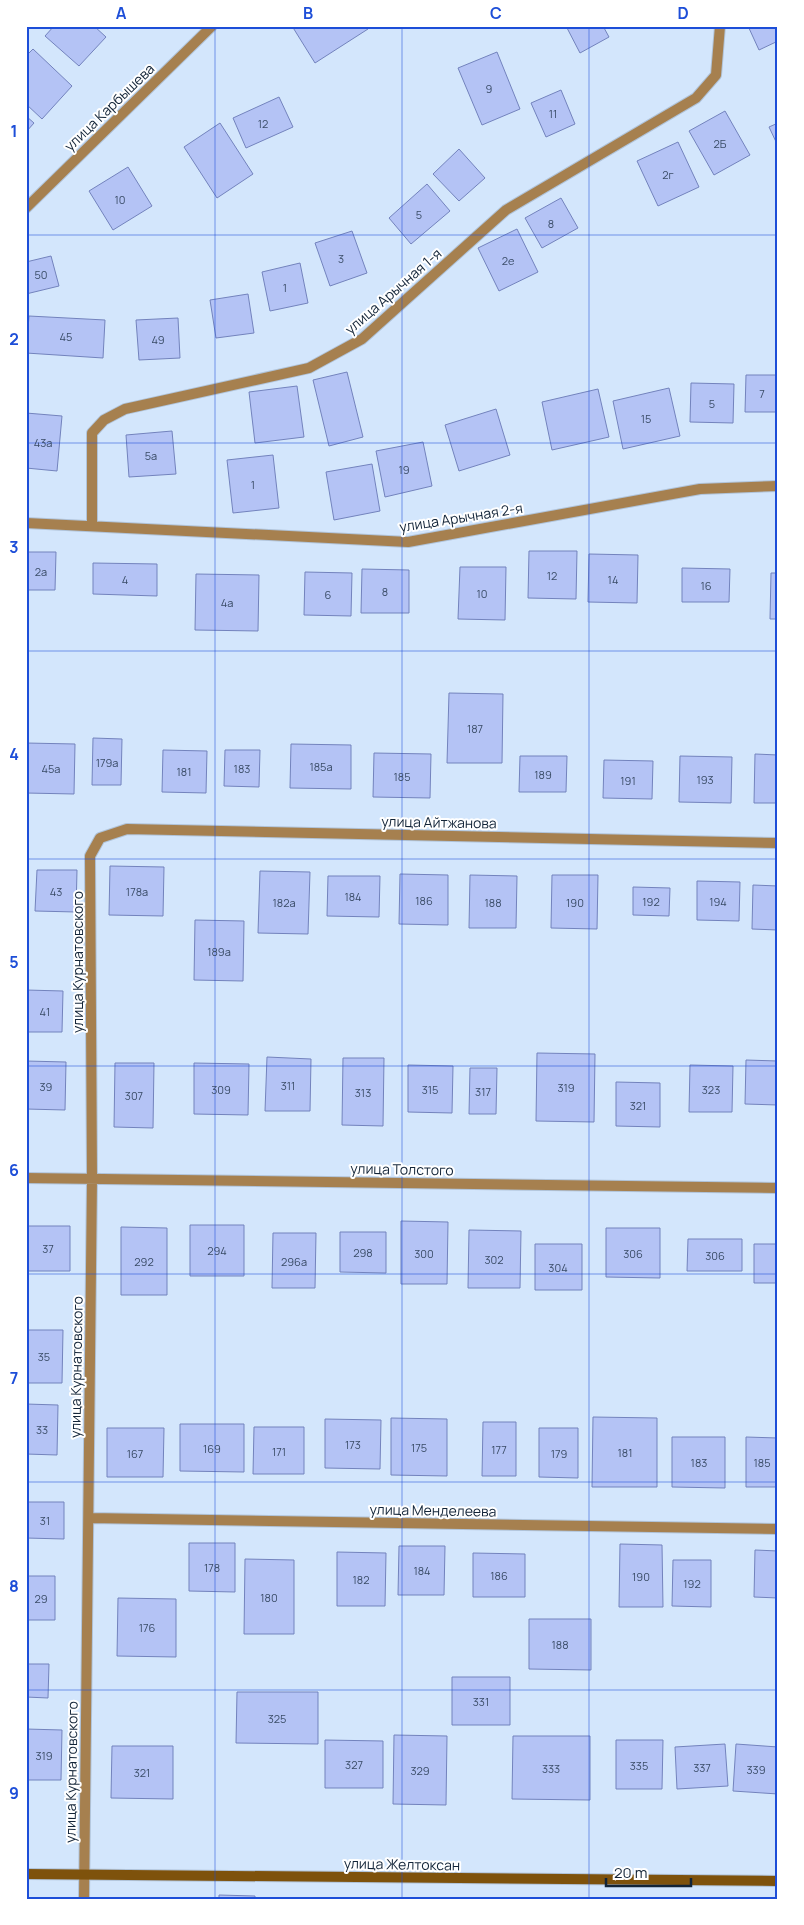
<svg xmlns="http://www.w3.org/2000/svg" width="804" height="1925" font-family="Manrope,sans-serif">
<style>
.building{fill:#b4c3f5;stroke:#7383bd}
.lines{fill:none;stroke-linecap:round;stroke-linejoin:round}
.minor-casing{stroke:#b0c3d9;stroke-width:12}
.secondary-casing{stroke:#b0c3d9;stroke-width:12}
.minor{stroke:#a6804f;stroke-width:10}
.secondary{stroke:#7e520c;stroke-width:10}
.grid{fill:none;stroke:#1d4ed8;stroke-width:1;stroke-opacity:0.55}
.labels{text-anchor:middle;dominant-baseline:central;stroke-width:4;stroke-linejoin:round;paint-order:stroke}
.number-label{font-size:11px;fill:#3a4c67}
.street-label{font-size:14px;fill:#122438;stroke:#fff}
.neatline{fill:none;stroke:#1d4ed8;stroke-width:2}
.grid-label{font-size:16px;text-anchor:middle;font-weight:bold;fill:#1d4ed8}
</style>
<rect width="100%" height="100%" fill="#d3e6fc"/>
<path class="building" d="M54 26H94L106 37 79 66 45 36Z
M292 26H367L368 29 315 63Z
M566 26H603L609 37 580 53Z
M748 26H778V41L759 50Z
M33 49 72 86 42 119 26 104V56Z
M497 52 520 109 482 125 458 68Z
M561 90 575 124 546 137 531 103Z
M279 97 293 127 246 148 233 118Z
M725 111 750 155 714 175 689 131Z
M26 116 34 123 26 132Z
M220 123 253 174 217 198 184 147Z
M778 123V146L769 127Z
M678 142 699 187 658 206 637 161Z
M459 149 485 178 459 201 433 174Z
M128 167 152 206 113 230 89 191Z
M427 184 450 211 411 244 389 218Z
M561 198 578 228 542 248 525 218Z
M517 229 538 272 499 291 478 248Z
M352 231 367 273 330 286 315 243Z
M51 256 59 286 26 294V262Z
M300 263 308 303 270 311 262 272Z
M248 294 254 333 216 338 210 300Z
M29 316 105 320 103 358 26 353Z
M178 318 180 358 139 360 136 320Z
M347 372 363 437 329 446 313 380Z
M746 375H778V412H745Z
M691 383 734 384 733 423 690 422Z
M297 386 304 437 255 443 249 392Z
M669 388 680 436 623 449 613 401Z
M598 389 609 437 552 450 542 402Z
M496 409 510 455 459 471 445 425Z
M26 413 62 416 57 471 26 468Z
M172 431 176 474 129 477 126 435Z
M423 442 432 486 385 497 376 451Z
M273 455 279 508 233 513 227 460Z
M372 464 380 511 334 520 326 472Z
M529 551H577L576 599 528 598Z
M26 552H56L55 590H26Z
M589 554 638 555 637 603 588 602Z
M93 563 157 564V596L93 594Z
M460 567H506L505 620 458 619Z
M682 568 730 569 729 602H682Z
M362 569 409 570V613H361Z
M305 572 352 573 351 616 304 615Z
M771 573H778V619H770Z
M196 574 259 575 258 631 195 630Z
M449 693 503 694 502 763H447Z
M93 738 122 739 121 785H92Z
M26 743 75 744 74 794 26 793Z
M291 744 351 745V789L290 788Z
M163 750 207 751 206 793 162 792Z
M225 750H260L259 787 224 786Z
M374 753 431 754 430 798 373 797Z
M755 754 778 755V803H754Z
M520 756H567L566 792H519Z
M680 756 732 757 731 803 679 802Z
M604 760 653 761 652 799 603 798Z
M110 866 164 867 163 916 109 915Z
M37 870H77L76 912 35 911Z
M260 871 310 872 308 934 258 933Z
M400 874 448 875V925L399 924Z
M470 875 517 876 516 928H469Z
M552 875H598L597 929 551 928Z
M328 876H380L379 917 327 916Z
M697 881 740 882 739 921 697 920Z
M753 885 778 886V930L752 929Z
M633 887 670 888 669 916 633 915Z
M195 920 244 921 243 981 194 980Z
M26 990 63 991 62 1032H26Z
M537 1053 595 1054 594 1122 536 1121Z
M267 1057 311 1059 310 1111H265Z
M343 1058H384L383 1126 342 1125Z
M746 1060 778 1061V1105L745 1104Z
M26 1061 66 1062 65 1110 26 1109Z
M115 1063H154L153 1128 114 1127Z
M194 1063 249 1064 248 1115 194 1114Z
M408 1065 453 1066 452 1113 408 1112Z
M690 1065 733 1066 732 1112H689Z
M470 1068H497L496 1114H469Z
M616 1082 660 1083V1127L616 1126Z
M401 1221 448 1222 447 1284H401Z
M190 1225H244V1276H190Z
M26 1226H70V1271H26Z
M121 1227 167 1228V1295H121Z
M606 1228H660V1278L606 1277Z
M469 1230 521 1231 520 1288H468Z
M340 1232H386V1273L340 1272Z
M273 1233H316L315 1288H272Z
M688 1239H742V1271H687Z
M535 1244H582V1290H535Z
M754 1244H778V1283H754Z
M26 1330H63L62 1383H26Z
M26 1404 58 1405 57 1455 26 1454Z
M593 1417 657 1418V1487H592Z
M391 1418 447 1419V1476L391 1475Z
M325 1419 381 1420 380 1469 325 1468Z
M483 1422H516V1476H482Z
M180 1424H244V1472L180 1471Z
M254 1427H304V1474H253Z
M107 1428H164L163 1477H107Z
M539 1428H578V1478L539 1477Z
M672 1437H725V1488L672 1487Z
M746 1437 778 1438V1487H746Z
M26 1502H64V1539L26 1538Z
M189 1543H235V1592L189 1591Z
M620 1544 662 1545 663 1607H619Z
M399 1546H445L444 1595H398Z
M755 1550 778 1551V1598L754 1597Z
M337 1552 386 1553 385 1606H337Z
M473 1553 525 1554V1597H473Z
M245 1559 294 1560V1634H244Z
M673 1560H711V1607L672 1606Z
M26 1576H55V1620H26Z
M118 1598 176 1599V1657L117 1656Z
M529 1619H591V1670L529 1669Z
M26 1664H49L48 1698 26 1697Z
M452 1677H510V1725H452Z
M237 1692H318V1744L236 1743Z
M26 1729 62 1730 61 1780H26Z
M394 1735 447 1736 446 1805 393 1804Z
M513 1736H590V1800L512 1799Z
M325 1740 383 1741V1788H325Z
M616 1740H663L662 1789H616Z
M725 1744 728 1786 677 1789 675 1747Z
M736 1744 778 1747V1794L733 1791Z
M112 1746H173V1799L111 1798Z
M219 1895 255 1896V1899H219Z"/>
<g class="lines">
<g class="minor-casing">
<path id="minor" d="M26 208 212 26
M26 523 408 542 700 489 778 486
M92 526V433L104 420 125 409 309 368 362 339 506 210 696 98 716 75 720 26
M26 1178 778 1188
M89 1518 778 1529
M84 1899 92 1178 90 856 100 838 127 829 778 843"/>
</g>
<g class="secondary-casing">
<path id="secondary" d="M26 1874 778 1881"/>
</g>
<use href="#minor" class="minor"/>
<use href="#secondary" class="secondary"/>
</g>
<path class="grid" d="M215 26V1899M402 26V1899M589 26V1899M26 235H778M26 443H778M26 651H778M26 859H778M26 1066H778M26 1274H778M26 1482H778M26 1690H778"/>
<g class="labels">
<g class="number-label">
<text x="489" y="88">9</text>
<text x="553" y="113">11</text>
<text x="263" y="123">12</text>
<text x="720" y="143">2Б</text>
<text x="668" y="174">2г</text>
<text x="120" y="199">10</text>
<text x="419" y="214">5</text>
<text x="551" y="223">8</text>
<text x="341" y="258">3</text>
<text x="508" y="260">2е</text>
<text x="41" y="274">50</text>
<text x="285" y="287">1</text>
<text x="66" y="336">45</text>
<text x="158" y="339">49</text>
<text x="762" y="393">7</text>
<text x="712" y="403">5</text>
<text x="646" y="418">15</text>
<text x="43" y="442">43а</text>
<text x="151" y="455">5а</text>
<text x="404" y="469">19</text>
<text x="253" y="484">1</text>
<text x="41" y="571">2а</text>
<text x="552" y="575">12</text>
<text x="125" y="579">4</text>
<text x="613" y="579">14</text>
<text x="706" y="585">16</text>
<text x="385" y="591">8</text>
<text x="482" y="593">10</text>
<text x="328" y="594">6</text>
<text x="227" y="602">4а</text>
<text x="475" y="728">187</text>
<text x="107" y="762">179а</text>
<text x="321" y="766">185а</text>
<text x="51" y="768">45а</text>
<text x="242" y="768">183</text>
<text x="184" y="771">181</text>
<text x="543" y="774">189</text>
<text x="402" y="776">185</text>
<text x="705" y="779">193</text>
<text x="628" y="780">191</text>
<text x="56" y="891">43</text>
<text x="137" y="891">178а</text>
<text x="353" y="896">184</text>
<text x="424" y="900">186</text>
<text x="651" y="901">192</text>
<text x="718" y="901">194</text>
<text x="284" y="902">182а</text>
<text x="493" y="902">188</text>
<text x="575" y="902">190</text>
<text x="219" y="951">189а</text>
<text x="45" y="1011">41</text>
<text x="288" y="1085">311</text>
<text x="46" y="1086">39</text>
<text x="566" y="1087">319</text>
<text x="221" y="1089">309</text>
<text x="430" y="1089">315</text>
<text x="711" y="1089">323</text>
<text x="483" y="1091">317</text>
<text x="363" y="1092">313</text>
<text x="134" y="1095">307</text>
<text x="638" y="1105">321</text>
<text x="48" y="1248">37</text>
<text x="217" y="1250">294</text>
<text x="363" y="1252">298</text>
<text x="424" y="1253">300</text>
<text x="633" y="1253">306</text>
<text x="715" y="1255">306</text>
<text x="494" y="1259">302</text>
<text x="144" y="1261">292</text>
<text x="294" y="1261">296а</text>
<text x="558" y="1267">304</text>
<text x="44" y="1356">35</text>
<text x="42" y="1429">33</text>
<text x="353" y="1444">173</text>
<text x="419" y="1447">175</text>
<text x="212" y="1448">169</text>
<text x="499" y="1449">177</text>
<text x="279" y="1451">171</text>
<text x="625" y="1452">181</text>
<text x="135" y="1453">167</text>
<text x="559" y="1453">179</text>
<text x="699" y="1462">183</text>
<text x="762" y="1462">185</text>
<text x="45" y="1520">31</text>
<text x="212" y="1567">178</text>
<text x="422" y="1570">184</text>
<text x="499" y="1575">186</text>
<text x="641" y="1576">190</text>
<text x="361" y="1579">182</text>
<text x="692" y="1583">192</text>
<text x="269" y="1597">180</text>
<text x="41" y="1598">29</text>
<text x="147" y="1627">176</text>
<text x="560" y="1644">188</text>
<text x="481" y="1701">331</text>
<text x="277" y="1718">325</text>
<text x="44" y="1755">319</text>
<text x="354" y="1764">327</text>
<text x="639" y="1765">335</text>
<text x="702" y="1767">337</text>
<text x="551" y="1768">333</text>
<text x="756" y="1769">339</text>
<text x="420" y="1770">329</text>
<text x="142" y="1772">321</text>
</g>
<g class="street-label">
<text transform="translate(109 107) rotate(-44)">улица Карбышева</text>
<text transform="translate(393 291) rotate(-41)">улица Арычная 1-я</text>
<text transform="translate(461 517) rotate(-9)">улица Арычная 2-я</text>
<text transform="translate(439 822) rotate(1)">улица Айтжанова</text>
<text transform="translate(77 962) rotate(-90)">улица Курнатовского</text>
<text transform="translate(402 1169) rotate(1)">улица Толстого</text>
<text transform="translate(76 1367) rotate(-89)">улица Курнатовского</text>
<text transform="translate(433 1510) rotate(1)">улица Менделеева</text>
<text transform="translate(71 1772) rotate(-89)">улица Курнатовского</text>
<text transform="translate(402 1864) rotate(1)">улица Желтоксан</text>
</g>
</g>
<rect width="804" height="1925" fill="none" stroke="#ffffff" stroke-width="55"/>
<path d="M606 1878v8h85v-8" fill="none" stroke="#122438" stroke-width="2.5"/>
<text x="614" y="1878" font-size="15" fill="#122438" stroke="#ffffff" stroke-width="4" paint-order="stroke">20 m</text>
<rect x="28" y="28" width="748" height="1870" class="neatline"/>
<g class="grid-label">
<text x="121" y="19">A</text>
<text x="308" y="19">B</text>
<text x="496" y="19">C</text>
<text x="683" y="19">D</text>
<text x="14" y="137">1</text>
<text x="14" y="345">2</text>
<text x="14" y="553">3</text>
<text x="14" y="760">4</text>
<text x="14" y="968">5</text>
<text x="14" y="1176">6</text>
<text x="14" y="1384">7</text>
<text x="14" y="1592">8</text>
<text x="14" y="1799">9</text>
</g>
</svg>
